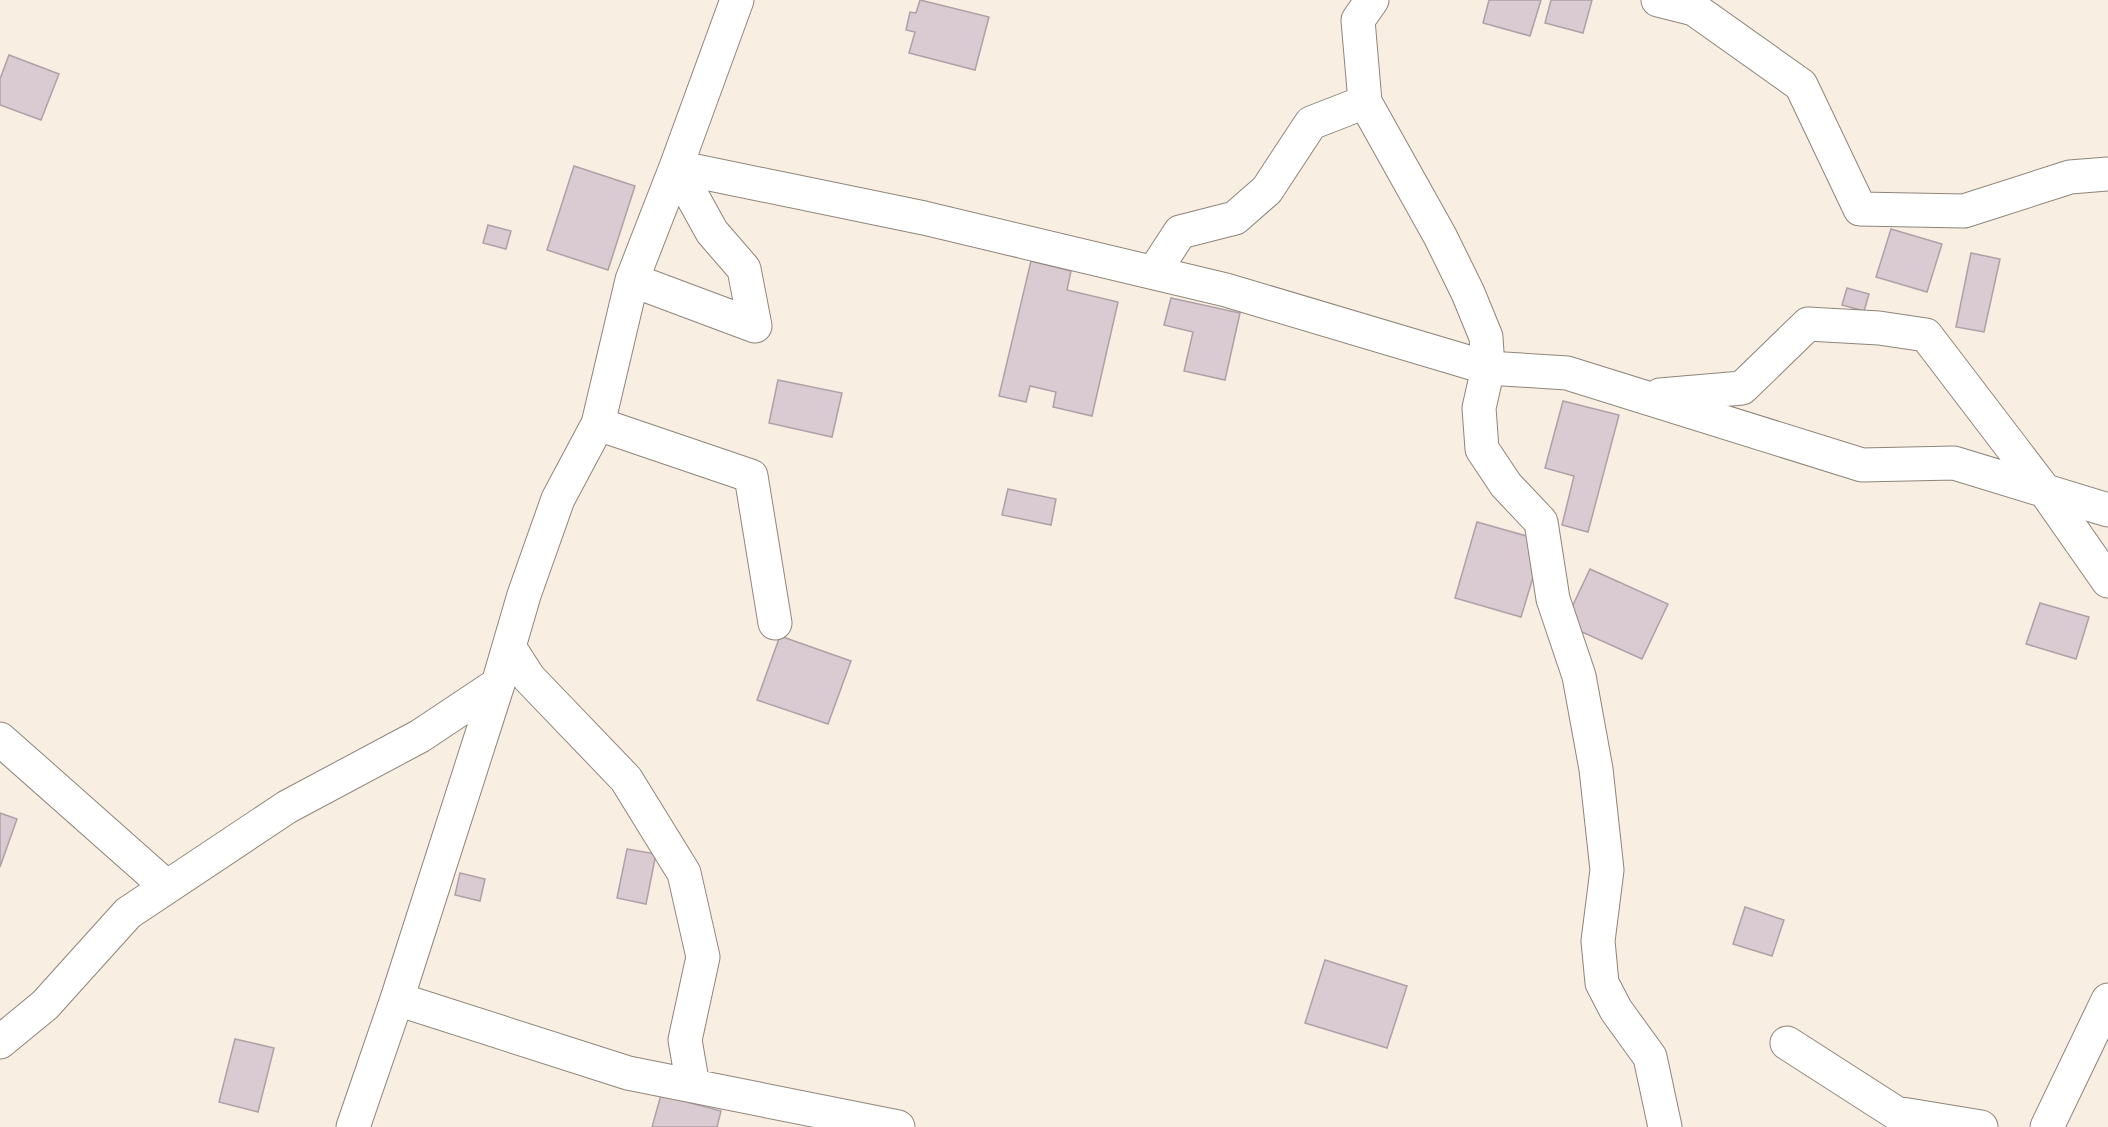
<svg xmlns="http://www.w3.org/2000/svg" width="2108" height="1127" font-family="'Roboto Condensed',sans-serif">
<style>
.building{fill:#dacbd2;stroke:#afa0a7;stroke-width:1.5}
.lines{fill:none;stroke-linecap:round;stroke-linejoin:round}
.minor-casing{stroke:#8e857a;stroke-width:35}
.minor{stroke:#fff;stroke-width:33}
</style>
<rect width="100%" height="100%" fill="#f8eee1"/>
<path class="building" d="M920 0 989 17 975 70 909 53 915 32 906 30 910 12 916 13Z
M1489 0H1541L1530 36 1483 23Z
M1551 0H1592L1583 33 1545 23Z
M9 55 59 74 41 120 0 105V79Z
M574 166 635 186 608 270 547 250Z
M488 225 511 231 506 249 483 243Z
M1891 229 1942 244 1927 292 1876 277Z
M1971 253 2000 259 1984 332 1956 327Z
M1031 261 1071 271 1067 290 1118 302 1092 416 1053 407 1056 392 1030 386 1026 402 999 396Z
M1847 288 1869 294 1864 311 1842 305Z
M1171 298 1240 313 1225 380 1184 371 1193 332 1164 325Z
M778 380 842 393 832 437 769 423Z
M1563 401 1619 415 1588 532 1562 525 1574 476 1545 468Z
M1008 489 1056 499 1051 525 1002 515Z
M1477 522 1544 541 1521 617 1455 598Z
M1590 569 1668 604 1642 659 1564 624Z
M2040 603 2089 617 2076 659 2026 644Z
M780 636 851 661 828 724 757 700Z
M0 813 17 819 0 867Z
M627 849 656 854 646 904 617 898Z
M460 873 485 879 480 901 455 895Z
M1745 907 1784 920 1772 956 1733 944Z
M1325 960 1407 986 1387 1048 1305 1023Z
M235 1039 274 1048 258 1112 219 1102Z
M661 1095 721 1111 717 1127H652Z"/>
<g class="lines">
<g class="minor-casing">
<path id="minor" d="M1372 0 1358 20 1365 102 1440 236 1468 293 1486 337 1488 368 1479 408 1482 449 1506 485 1541 522 1553 599 1579 676 1596 769 1607 870 1598 941 1602 983 1616 1010 1650 1057 1665 1127
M1658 0 1694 9 1801 85 1860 209 1964 211 2070 177 2108 174
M1154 272 1180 232 1235 218 1267 190 1311 123 1365 102
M632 280 755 326 744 269 712 232 676 167 924 218 1226 290 1488 368 1567 373 1862 465 1954 463 2108 510
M1660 395 1742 388 1808 324 1879 328 1926 335 2045 491 2108 581
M598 424 751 476 775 623
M509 647 529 678 626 779 684 873 703 957 685 1040 693 1086
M0 739 167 887
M397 999 628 1073 898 1127
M0 1042 45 1005 128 913 287 807 420 736 498 684 524 595 558 499 598 424 632 280 676 167 737 0
M1787 1043 1896 1113 1981 1127
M353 1127 397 999 498 684
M2047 1127 2108 1000"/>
</g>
<use href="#minor" class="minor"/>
</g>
</svg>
